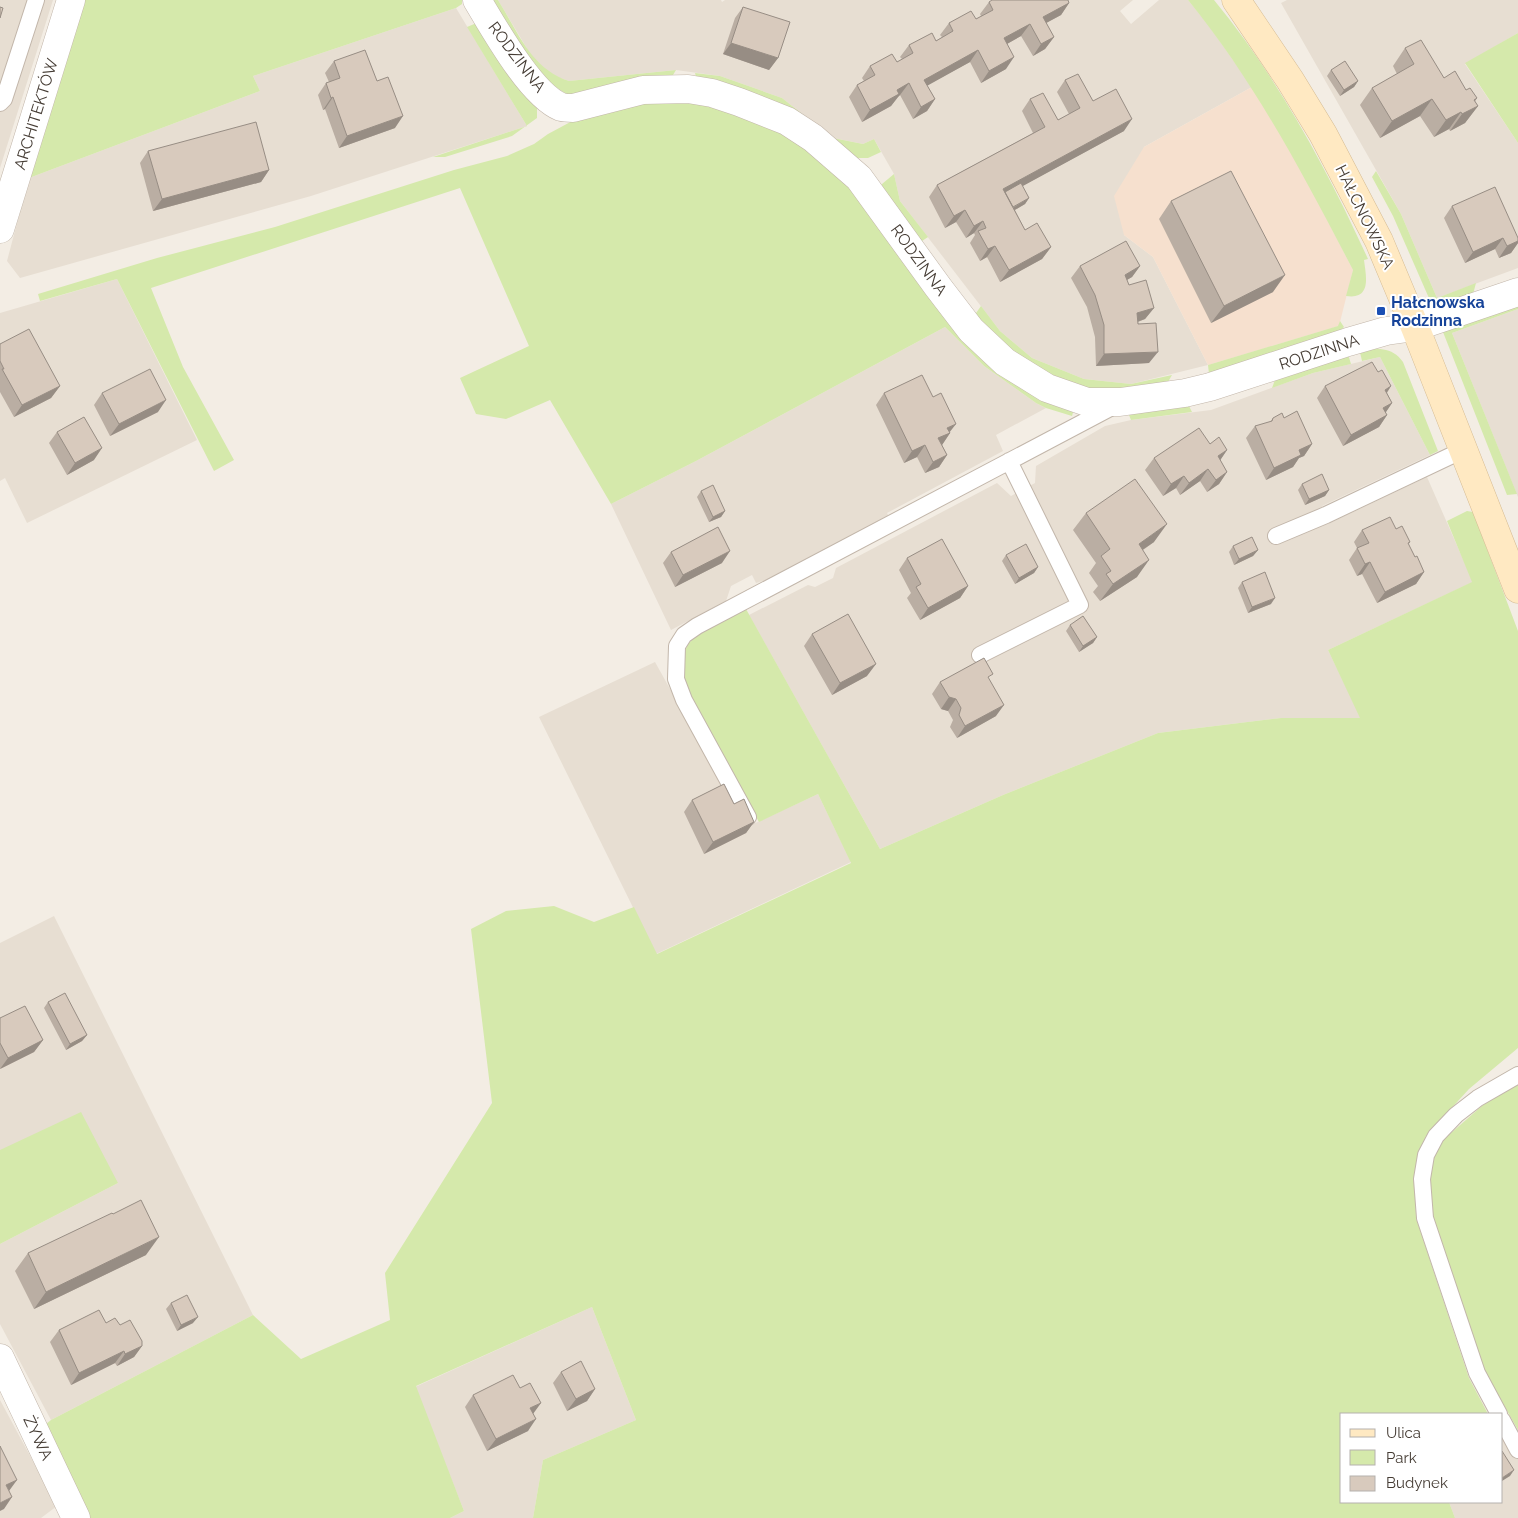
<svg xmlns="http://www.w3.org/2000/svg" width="1518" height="1518" font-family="Raleway,sans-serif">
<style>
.residential{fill:#e7ded2}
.commercial{fill:#f6e0ce}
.green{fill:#d5e9ab}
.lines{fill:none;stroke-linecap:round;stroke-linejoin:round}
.lane-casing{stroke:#c2b6aa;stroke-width:18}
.street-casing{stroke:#c2b6aa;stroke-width:29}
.secondary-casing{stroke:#d5bb92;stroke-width:29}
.lane{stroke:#fff;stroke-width:16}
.street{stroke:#fff;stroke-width:28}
.secondary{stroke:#ffe9c2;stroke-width:28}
.wall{fill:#baaea3}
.shaded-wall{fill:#978d84}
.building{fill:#d8cabd;stroke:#978d84}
.transit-dot{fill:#1a4fb4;stroke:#fff;stroke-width:2}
.labels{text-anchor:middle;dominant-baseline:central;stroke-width:4;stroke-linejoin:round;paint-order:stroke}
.street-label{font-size:16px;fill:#453c34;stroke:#fff}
.transit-label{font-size:16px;font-weight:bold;fill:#164399;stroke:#fff;text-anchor:start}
</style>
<rect width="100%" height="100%" fill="#f3ede4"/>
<path class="residential" d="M0 0H53L0 168Z
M498 0H721L722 2 725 0H1133L1120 11 1131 24 1159 0H1188L1207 23 1252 87 1144 147 1124 235 1153 257 1208 365 1131 384 1084 379 1032 358 1000 331 900 201 894 174 874 139 863 144 833 138 782 98 720 76 676 70 569 81 557 77 547 71 532 57Z
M1287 0H1518V33L1465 64 1518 143V268L1437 298 1401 214 1281 3Z
M456 8 527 126 311 196 20 278 7 261 29 178 260 91 253 76Z
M117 279 197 440 27 523 5 478 0 481V313Z
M1518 309V497L1452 333Z
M945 327 984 366 1036 403 1046 408 996 435 1003 451 887 513 889 517 766 580 756 583 752 575 731 586 726 601 671 630 611 504 696 461Z
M1380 357 1430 455 1322 506 1330 523 1427 477 1473 582 1328 650 1361 718H1281L1158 733 1003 795 880 849 749 615 808 585 815 587 833 578 836 568 997 483 1011 496 1035 483 1036 466 1105 426 1131 420 1211 410 1313 373Z
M655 662 747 827 818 794 851 862 656 954 539 717Z
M54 916 253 1315 51 1420 0 1324V1244L118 1183 0 1150V943Z
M592 1307 636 1420 543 1460 533 1518H450L464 1511 415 1387Z
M0 1400 57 1506 41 1518H0Z
M1515 1427 1518 1430V1518H1455L1449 1502H1502V1434Z"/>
<path class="commercial" d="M1252 87 1300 167 1353 270 1339 326 1208 365 1153 257 1124 235 1114 196 1144 147Z"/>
<path class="green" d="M83 0H462V4L456 8 253 76 260 91 29 178Z
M488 0H498C518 32 531 69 569 81L676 70 670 80 568 95 540 77Z
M1188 0H1214C1278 78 1326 167 1368 259L1364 260C1366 276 1372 300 1346 296L1353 270C1304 176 1255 82 1188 0Z
M479 22 531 97 537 108V118L512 136 445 157H433L527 126 467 27Z
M1518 33V143L1465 63Z
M695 73 720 76 782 98 833 138 863 144 874 139 881 152 868 158H856L697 80Z
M695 99 775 126 848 180 932 292 1075 405 1072 416 1046 408 1036 403 984 366 945 327 696 461 611 504 550 400 506 419 476 414 460 378 529 346 460 188 151 288 183 367 234 460 214 471 117 279 40 301 38 294 157 258 275 227 454 170 507 156 534 144 548 134 576 119 634 101Z
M1376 171 1401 214 1437 298 1476 283 1472 298 1436 308 1432 305 1393 216 1372 177Z
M894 174 900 201 928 237 919 243 879 190 882 184Z
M1518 301V309L1452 333 1517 494 1507 495 1443 332Z
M981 306 1000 331 1032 358 1084 379 1131 384 1172 375 1165 387 1104 393 1032 371 974 316Z
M1340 321 1344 327 1341 330 1209 374 1208 365 1338 326Z
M1359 348C1376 349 1392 346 1403 362L1438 451 1430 455 1380 357 1362 361Z
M1347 351 1351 364 1313 373 1272 388 1278 372Z
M1186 400 1192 412 1131 420 1129 415Z
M1467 511 1473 512 1518 631V1048L1469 1089 1426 1136 1419 1153 1415 1181 1416 1218 1469 1378 1488 1414H1342V1502H1449L1455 1518H533L543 1460 636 1420 592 1307 416 1386 464 1511 450 1518H84L46 1424 51 1420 253 1315 301 1359 390 1320 385 1273 492 1103 471 929 506 911 554 906 594 922 634 907 657 954 851 863 818 794 759 822 689 695C684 680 680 662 687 646 692 635 734 616 746 609L880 849 1003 795 1158 733 1281 718H1360L1328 650 1472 582 1447 521Z
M1518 1083V1430L1485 1372 1432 1219 1429 1179 1433 1158 1443 1140 1483 1105Z
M81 1112 118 1183 0 1244V1150Z"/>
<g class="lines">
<g class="lane-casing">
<path id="lane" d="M0 103 4 99 36 0
M1276 536 1326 515 1463 450
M980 655 1080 605 1009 461
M748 817 684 700 676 679 677 646 684 635 697 626 1114 406
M1499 1414 1477 1373 1425 1218 1422 1179 1426 1155 1436 1136 1456 1115 1478 1098 1518 1075
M1502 1420 1518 1450"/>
</g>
<g class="street-casing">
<path id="street" d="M477 0C494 28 531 95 561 107 565 108 569 108 573 108L643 90 688 89 712 93 739 102 787 121 813 138 859 178 938 287 971 330 1005 362 1047 388 1087 402H1120L1185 393 1210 387 1348 342 1386 331 1415 327 1518 292
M0 229 71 0
M0 1358 76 1518"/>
</g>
<g class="secondary-casing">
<path id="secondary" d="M1236 0 1290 80 1323 134 1379 241 1415 327 1518 589"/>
</g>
<use href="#lane" class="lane"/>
<use href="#street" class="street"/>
<use href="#secondary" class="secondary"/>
</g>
<path class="wall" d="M989 2 1069 3 1061 15 1046 23 1054 37 1045 49 1033 56 1021 36 1007 44 1006 69 981 83 970 62 927 85 935 99 927 111 913 119 900 95 898 97 891 106 862 122 849 97 857 85 864 81 862 78 870 66 897 62 902 59 900 57 909 45 936 41 942 37 940 35 949 23 976 19 981 16 980 14Z
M743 7 778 58 769 70 723 54 735 18Z
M1405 48 1444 78 1466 90 1477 98 1475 101 1478 106 1465 123 1450 131 1449 129 1434 137 1420 116 1380 138 1360 105 1372 88 1397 74 1393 66Z
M334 61 395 128 339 148 325 109 323 110 318 95 326 83 329 82 325 73Z
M1331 70 1358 81 1354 87 1340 96 1327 76Z
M1065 80 1093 101 1124 131 1022 186 1029 198 1025 204 1015 210 1025 230 1051 247 1042 259 1000 282 987 257 980 261 970 243 975 235 974 233 966 238 956 222 945 228 929 197 937 185 1033 133 1022 111 1030 99 1058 120 1069 114 1057 92Z
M148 151 269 170 261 182 153 211 140 163Z
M1171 201 1273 292 1211 323 1159 219Z
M1452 206 1518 238V243L1511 253 1499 258 1495 249 1465 263 1444 218Z
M1080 266H1140L1132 277 1127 280 1129 285 1154 308 1145 319 1138 322 1149 363 1096 366 1095 337 1087 307 1071 278Z
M0 344 60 386 51 398 14 417 0 392Z
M1378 372 1391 386 1387 393 1392 403 1385 413 1387 415 1379 427 1343 446 1317 398 1325 386Z
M102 393 158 412 110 436 94 405Z
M884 393 933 397 950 433 942 445 947 455 939 467 925 473 917 457 904 463 876 405Z
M1273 418H1284L1312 444 1304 456 1299 458 1293 467 1266 480 1246 438 1255 426 1270 422Z
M57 432 94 460 67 475 49 443Z
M1210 444 1227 450 1220 460 1227 472 1219 484 1207 492 1200 481 1180 495 1176 488 1163 496 1145 470 1154 458Z
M1302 484 1329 490 1325 496 1305 505 1298 490Z
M701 491 725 511 721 517 709 522 697 497Z
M1086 513 1154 542 1143 550 1137 577 1100 601 1093 592 1098 586 1089 573 1096 563 1073 530Z
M1396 529 1410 542 1408 545 1415 557 1424 572 1416 584 1377 603 1362 574 1357 576 1349 560 1357 548 1354 542 1362 530Z
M1233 546 1258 550 1253 556 1234 565 1229 552Z
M671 552 722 563 675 587 663 563Z
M1006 555 1038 567 1034 573 1015 584 1002 561Z
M907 558 968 586 960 598 920 620 907 598 911 593 899 570Z
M1242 582 1271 604 1248 613 1238 588Z
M1070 625 1097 637 1093 643 1079 652 1066 631Z
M812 634 867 676 832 695 804 646Z
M989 680 996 716 957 738 950 727 953 720 948 711 941 709 932 694 940 682Z
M692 800 754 822 746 833 704 854 684 812Z
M48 1002 87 1035 82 1041 66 1050 44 1008Z
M0 1018 43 1040 34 1052 0 1069Z
M28 1253 146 1255 34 1309 15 1271Z
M171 1303 193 1323 177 1331 166 1309Z
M106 1323 120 1325 142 1346 134 1357 117 1366 115 1363 71 1385 50 1342 59 1330Z
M561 1372 595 1389 587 1401 567 1411 553 1383Z
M473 1395 533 1414 528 1431 487 1451 465 1407Z"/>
<path class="shaded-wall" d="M1069 3 1061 15 1035 29 1043 17Z
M1030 24 1021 36 996 50 1004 38Z
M1054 37 1045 49 1033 56 1041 44Z
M731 43 778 58 769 70 723 54Z
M978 50 970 62 916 92 924 80Z
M1014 57 1006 69 981 83 989 71Z
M1358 81 1354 87 1340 96 1344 90Z
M909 83 900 95 898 97 891 106 862 122 870 110 897 90Z
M333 97 325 109 323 110 331 98Z
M1477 98 1468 111 1478 106 1465 123 1450 131 1462 114 1474 100Z
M935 99 927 111 913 119 921 107Z
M1432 99 1420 116 1380 138 1392 121Z
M1461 112 1449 129 1434 137 1446 120Z
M403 116 395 128 339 148 347 136Z
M1132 119 1124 131 1001 198 1003 189Z
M269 170 261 182 153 211 162 199Z
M1029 198 1025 204 1004 216 1008 211Z
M965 210 956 222 945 228 954 216Z
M983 221 974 233 966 238 974 226Z
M1503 238 1495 249 1465 263 1473 252Z
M1518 241V243L1511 253 1499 258 1507 246Z
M995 246 987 257 980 261 988 249Z
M1051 247 1042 259 1000 282 1009 270Z
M1140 266 1132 277 1116 286 1125 275Z
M1285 275 1273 292 1211 323 1224 306Z
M1154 308 1145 319 1128 325 1137 313Z
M1158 352 1149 363 1096 366 1104 354Z
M60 386 51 398 14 417 22 405Z
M1391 386 1383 398 1385 390Z
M166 400 158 412 110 436 119 424Z
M1392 403 1384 415 1383 408Z
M1387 415 1379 427 1343 446 1351 435Z
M956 424 949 433H950L942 445 938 438 947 428Z
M1312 444 1304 456 1299 458 1293 467 1266 480 1274 468 1299 450Z
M925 445 917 457 904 463 912 451Z
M102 448 94 460 67 475 75 463Z
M1227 450 1219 462 1218 456Z
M947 455 939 467 925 473 933 462Z
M1208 469 1200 481 1180 495 1189 483Z
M1227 472 1219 484 1207 492 1216 480Z
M1184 476 1176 488 1163 496 1171 484Z
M1329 490 1325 496 1305 505 1309 499Z
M725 511 721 517 709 522 713 517Z
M1167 524 1154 542 1126 561 1139 544Z
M1258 550 1253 556 1234 565 1239 559Z
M730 551 722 563 675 587 683 575Z
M1149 560 1137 577 1100 601 1113 584Z
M1370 562 1362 574 1357 576 1365 564Z
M1038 567 1034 573 1015 584 1019 578Z
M1424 572 1416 584 1377 603 1385 592Z
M968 586 960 598 920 620 928 608Z
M1275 598 1271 604 1248 613 1252 607Z
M1097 637 1093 643 1079 652 1083 646Z
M876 664 867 676 832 695 840 683Z
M949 697 956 699 948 711 941 709Z
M1004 705 996 716 957 738 965 726Z
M754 822 746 833 704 854 713 842Z
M87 1035 82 1041 66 1050 70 1044Z
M43 1040 34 1052 0 1069 8 1058Z
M159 1237 146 1255 34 1309 46 1292Z
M198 1317 193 1323 177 1331 181 1325Z
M142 1346 134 1357 117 1366 125 1354Z
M124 1351 115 1363 71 1385 79 1373Z
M595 1389 587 1401 567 1411 576 1399Z
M541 1403 533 1414 530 1408Z
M536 1419 528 1431 487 1451 496 1439Z
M1514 1470 1510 1476 1502 1481V1478Z
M17 1480 9 1491 6 1485Z
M12 1497 4 1509 0 1511V1503Z"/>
<path class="building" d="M992 0H1068L1069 3 1043 17 1054 37 1041 44 1030 24 1004 38 1014 57 989 71 978 50 924 80 935 99 921 107 909 83 897 90 899 94 870 110 857 85 875 75 870 66 892 54 897 62 913 53 909 45 932 33 936 41 953 31 949 23 971 11 976 19 993 10 989 2Z
M0 7 3 8 0 18Z
M743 7 790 22 778 58 731 43Z
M1421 40 1444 78 1455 71 1466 90 1470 88 1477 98 1474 100 1478 106 1462 114 1461 112 1446 120 1432 99 1392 121 1372 88 1414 64 1405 48Z
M365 50 377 81 388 77 403 116 347 136 333 97 331 98 326 83 340 78 334 61Z
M1345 61 1358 81 1344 90 1331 70Z
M1078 74 1093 101 1116 89 1132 119 1003 189 1025 230 1037 223 1051 247 1009 270 995 246 988 249 978 231 986 228 983 221 974 226 965 210 954 216 937 185 1045 127 1030 99 1043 93 1058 120 1080 108 1065 80Z
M256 122 269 170 162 199 148 151Z
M1231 171 1285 275 1224 306 1171 201Z
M1021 183 1029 198 1013 207 1005 192Z
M1495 187 1518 238V241L1507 246 1503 238 1473 252 1452 206Z
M1126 241 1140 266 1125 275 1129 285 1146 280 1154 308 1137 313 1138 324 1156 323 1158 352 1104 354V325L1095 295 1080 266Z
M29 329 60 386 22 405 2 369H4L0 361V344Z
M1372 362 1378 372 1382 370 1391 386 1385 390 1392 403 1383 408 1387 415 1351 435 1325 386Z
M150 369 166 400 119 424 102 393Z
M922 375 933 397 941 393 956 424 947 428 950 433 938 438 947 455 933 462 925 445 912 451 884 393Z
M1297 411 1312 444 1299 450 1301 455 1274 468 1255 426 1272 421 1273 418 1282 413 1284 418Z
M84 417 102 448 75 463 57 432Z
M1199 428 1210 444 1219 437 1227 450 1218 456 1227 472 1216 480 1208 469 1189 483 1184 476 1171 484 1154 458Z
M1322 474 1329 490 1309 499 1302 484Z
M1135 479 1167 524 1139 544 1149 560 1113 584 1106 574 1111 571 1101 556 1110 549 1086 513Z
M713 485 725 511 713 517 701 491Z
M1390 517 1396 529 1402 526 1410 542 1408 543 1415 557 1417 556 1424 572 1385 592 1370 562 1365 564 1357 548 1369 543 1362 530Z
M718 527 730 551 683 575 671 552Z
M1252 537 1258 550 1239 559 1233 546Z
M942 539 968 586 928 608 916 587 921 584 907 558Z
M1026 544 1038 567 1019 578 1006 555Z
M1265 572 1275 598 1252 607 1242 582Z
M848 614 876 664 840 683 812 634Z
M1083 616 1097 637 1083 646 1070 625Z
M984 658 993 674 988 677 1004 705 965 726 959 715 961 708 956 699 949 697 940 682Z
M724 784 734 804 744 799 754 822 713 842 692 800Z
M65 993 87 1035 70 1044 48 1002Z
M25 1006 43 1040 8 1058 0 1043V1018Z
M141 1200 159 1237 46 1292 28 1253 112 1213 113 1214Z
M187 1295 198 1317 181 1325 171 1303Z
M99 1310 106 1323 115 1318 120 1325 130 1320 142 1341V1346L125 1354 124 1351 79 1373 59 1330Z
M581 1361 595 1389 576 1399 561 1372Z
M513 1375 520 1388 530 1383 541 1403 530 1408 536 1419 496 1439 473 1395Z
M0 1446 17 1480 6 1485 12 1497 0 1503Z
M1502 1451 1514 1470 1502 1478Z"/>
<rect class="transit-dot" x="1376" y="306" width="10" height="10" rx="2.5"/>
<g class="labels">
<g class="street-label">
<text transform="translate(517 57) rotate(53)">RODZINNA</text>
<text transform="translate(36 114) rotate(-73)">ARCHITEKTÓW</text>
<text transform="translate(1365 217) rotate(64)">HAŁCNOWSKA</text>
<text transform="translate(919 260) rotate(54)">RODZINNA</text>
<text transform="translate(1319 352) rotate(-18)">RODZINNA</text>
<text transform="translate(38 1438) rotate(65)">ŻYWA</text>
</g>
<g class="transit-label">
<text x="1391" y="302">Hałcnowska<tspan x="1391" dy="18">Rodzinna</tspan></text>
</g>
</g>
<rect x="1340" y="1413" width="162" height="90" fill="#ffffff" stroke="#b5b1ae"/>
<rect x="1350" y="1429" width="25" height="8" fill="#ffe9c2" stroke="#b5b1ae"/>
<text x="1386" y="1438" font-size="15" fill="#453c34">Ulica</text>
<rect x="1350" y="1450" width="25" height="15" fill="#d5e9ab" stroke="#b5b1ae"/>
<text x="1386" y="1463" font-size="15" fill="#453c34">Park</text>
<rect x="1350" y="1476" width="25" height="15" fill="#d8cabd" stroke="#b5b1ae"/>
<text x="1386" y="1488" font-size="15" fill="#453c34">Budynek</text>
</svg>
